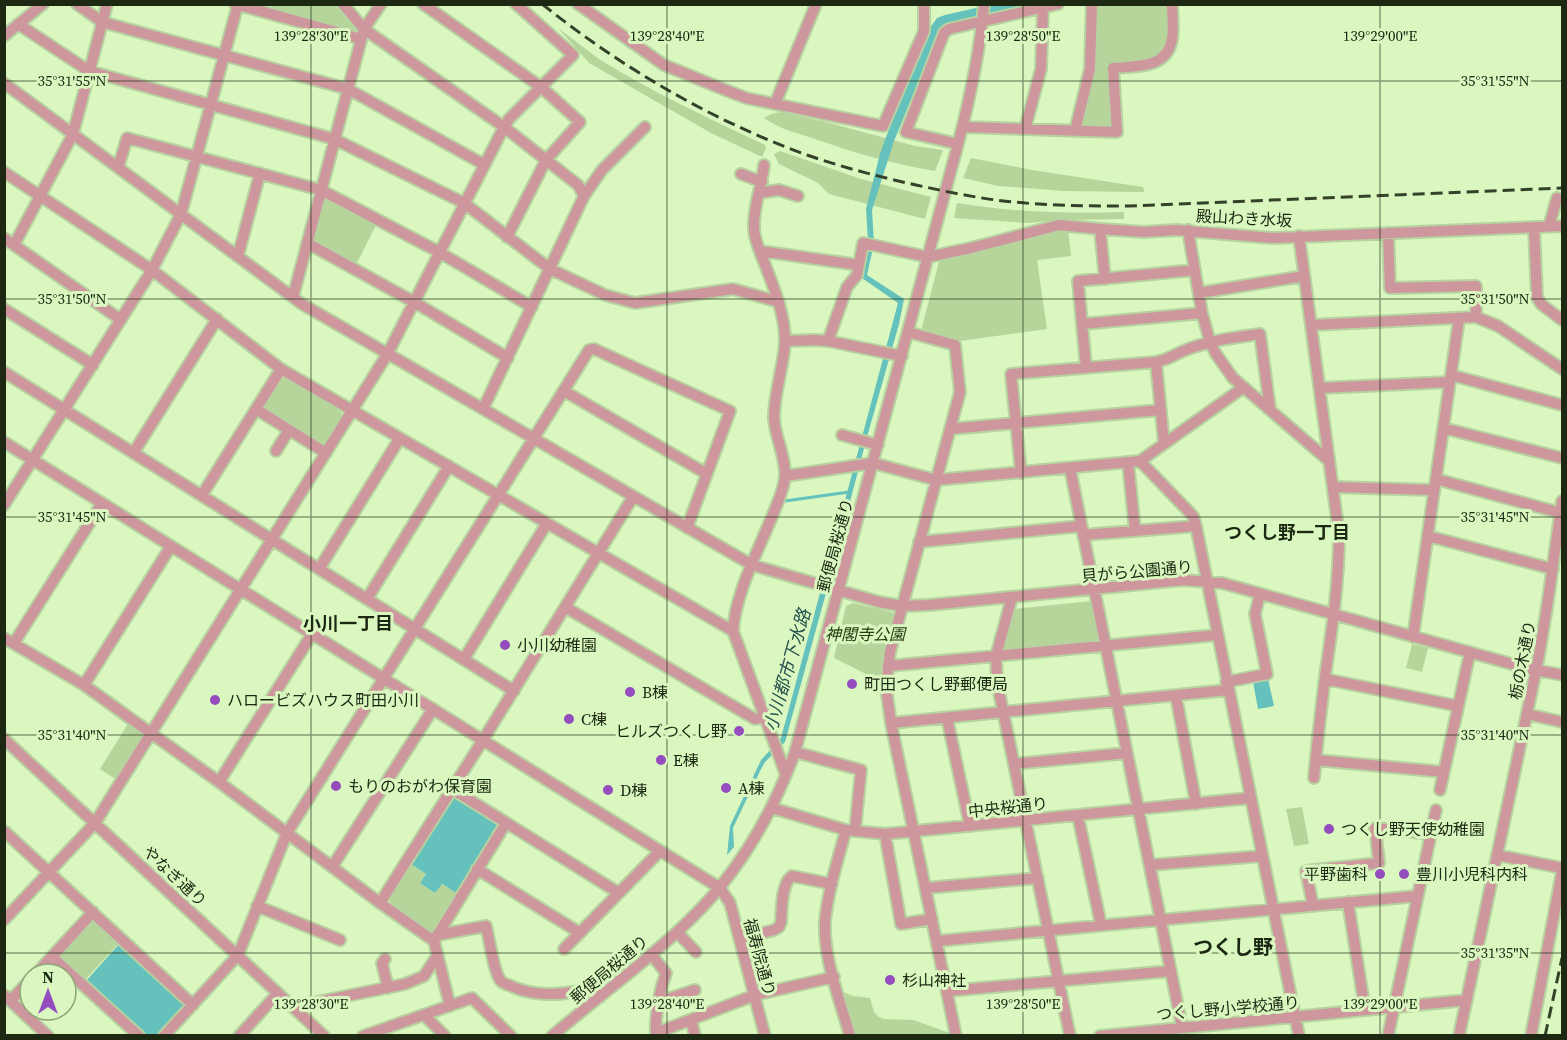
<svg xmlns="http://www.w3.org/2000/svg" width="1567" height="1040" font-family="'Source Serif 4','Noto Sans JP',serif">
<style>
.green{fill:#b6d59a}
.water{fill:#64c1bb}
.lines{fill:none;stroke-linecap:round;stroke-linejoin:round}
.stream{stroke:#64c1bb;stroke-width:3}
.minor-casing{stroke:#b7d2a0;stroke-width:14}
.minor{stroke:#ce969d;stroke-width:10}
.rail{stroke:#354229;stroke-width:3;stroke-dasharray:12 6;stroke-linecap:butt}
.ticks{fill:none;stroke:#1d2813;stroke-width:1.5;stroke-opacity:0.45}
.poi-dot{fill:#944cbf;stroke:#d9f7bf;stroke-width:2}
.labels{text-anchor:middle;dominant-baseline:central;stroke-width:6;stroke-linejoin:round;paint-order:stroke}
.street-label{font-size:16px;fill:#1d2813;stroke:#d9f7bf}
.park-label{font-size:16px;font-style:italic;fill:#283c10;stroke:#d9f7bf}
.poi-label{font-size:16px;fill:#1d2813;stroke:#d9f7bf;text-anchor:start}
.neighbourhood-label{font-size:18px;font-weight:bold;fill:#1d2813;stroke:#d9f7bf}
.water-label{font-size:18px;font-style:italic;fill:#285250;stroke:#d9f7bf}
.quarter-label{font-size:20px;font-weight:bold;fill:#1d2813;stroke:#d9f7bf}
.ticks-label{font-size:15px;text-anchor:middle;fill:#1d2813;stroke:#d9f7bf;stroke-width:6;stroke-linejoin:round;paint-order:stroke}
</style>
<rect width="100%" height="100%" fill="#d9f7bf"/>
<path class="green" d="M272 5H335L356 30 354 33 271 10Z
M1098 5H1168C1168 14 1170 24 1169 33 1166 65 1133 62 1109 65L1112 122 1107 128 1085 127 1082 123 1095 71Z
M558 28C572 38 585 49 599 59 652 92 708 118 765 145L766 148 762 157 711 133 589 63Z
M780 112 826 122 915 146 943 150 935 171C894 164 854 153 815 139 797 133 779 129 764 118L771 114Z
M780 151 861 179 931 197 925 219 829 194 818 183 779 164 774 154Z
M971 158 1032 170 1143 187 1144 192 1064 191 998 186 963 178Z
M328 199 376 225 356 265 316 243 312 236 321 202Z
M957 203C1012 212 1068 214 1124 212V219L1059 220 1028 223 954 218Z
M1065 230H1068L1071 256 1037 260 1047 329 960 341 924 331 922 327 939 262 943 259 1056 231Z
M286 377 340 409 342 416 325 443H320L264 409V405L281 378Z
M1092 601 1100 641 1003 651 1014 609Z
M853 603 891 612 894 615 885 653 882 682 834 658 846 606Z
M1412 644 1428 648 1422 672 1406 668Z
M129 722 144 732 145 736 117 780 100 769Z
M1302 807 1309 844 1294 846 1286 809Z
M411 864 426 874 420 883 435 893 441 884 456 893 433 930H429L390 902 389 898Z
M96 920 120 942 85 980 60 959V953L91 921Z
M843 992 853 996 870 998 874 1012 879 1017 885 1019 913 1020 950 1033 951 1035H854Z"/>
<path class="water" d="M989 5H1036L957 22 944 26 939 31 894 141 872 210 874 244 867 275 904 299 899 324 867 437 826 593 785 742 765 762 760 771 733 828 734 847 727 855 730 826 761 760 781 738 898 303 862 278 863 264 868 241 866 209 880 154 886 137 930 28 937 18 945 15Z
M1268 679 1274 706 1258 709 1253 682Z
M452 797H455L496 823 497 826 456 893 442 884 435 893 420 883 426 874 411 864Z
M120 943 185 1002 184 1008 159 1035H145L86 981Z"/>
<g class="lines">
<path class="stream" d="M785 501 849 492"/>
<g class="minor-casing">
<path id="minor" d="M77 4 102 22 348 89 483 164
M235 4 361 39
M343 4 364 29 504 127 578 185 584 196
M423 4 541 87 580 122 546 160 507 237
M578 4 664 65 723 89 746 98 883 126 924 31V4
M18 24 89 71 334 139 464 203 550 269 605 295 635 303 733 289 779 302
M4 36 43 4
M4 83 302 304 752 565 879 602 902 606 929 605 1183 580 1222 583 1526 668 1562 675
M775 104 816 4
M963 127 1117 132 1113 68C1137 66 1167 69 1172 39 1174 28 1172 15 1172 4
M1025 129 1041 69 1043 8
M1075 131 1090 69 1092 4
M958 144 906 132 944 33 949 29 1058 4
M764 165C762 185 753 207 754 228 754 239 760 252 764 262 774 288 785 314 785 341 784 366 774 392 774 418 775 438 786 456 785 476 784 491 776 506 771 519 757 553 735 595 733 631L786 775
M118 168 127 138 321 190 439 252 532 307
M4 172 152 270 281 369 733 631
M741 174 762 182
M759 193 779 190 798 196
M1549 226 1557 198
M1534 227 1537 297 1541 304 1562 320
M1100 229 1105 279
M1188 230 1202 313 1210 342 1216 354 1233 378 1329 461
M1388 233 1390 288 1476 286V317
M1299 236 1339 534C1339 582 1332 629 1325 677 1321 710 1317 744 1314 778
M4 238 121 320
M307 243 414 302 508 358
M14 245 73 134 107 4
M760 251 859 265
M238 256 260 173
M1199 293 1304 276
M293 297 364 29 381 4
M4 309 93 365
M1082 324 1202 313
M1311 325 1476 317 1498 326 1562 369
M908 332 955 345 960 392 890 652 886 688 891 723 956 1036
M785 341 815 340 828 341 902 356
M828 341 847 287 857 275 863 243 928 257 971 248 1059 225 1100 229 1144 232 1176 230 1273 238 1562 226
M1156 362 1164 443
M1086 367 1078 281 1195 270
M4 372 514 691
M1451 375 1562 405
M1320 388 1450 382
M564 391 707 474
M256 409 326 453
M483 409 584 196 602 170 645 127
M1443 428 1562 458
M950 429 1160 410
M842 435 878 445
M4 442 720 888 730 903 765 1036
M276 451 289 430
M134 452 217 319
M1140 461 1193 516 1196 526 1299 1036
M1128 462 1135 531
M1070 468 1182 1027
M1021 473 1011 374 1156 362C1169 360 1178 352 1191 348 1213 340 1237 337 1260 334L1270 409
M785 476 873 463 936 480 1140 461 1244 387
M1436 479 1561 513
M1333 487 1434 490
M202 495 281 369
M4 505 152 270 181 214 238 4
M1083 535 1196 526
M1428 536 1553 569
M919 542 1081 526
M319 569 400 438
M1012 597 996 656 997 682 1070 1036
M367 599 449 466
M565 607 755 719 765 717
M1413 637 1459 319
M4 638 84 685 219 782 380 903 434 941
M14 643 102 503
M464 659 547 523
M888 666 1217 635
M1325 679 1458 706
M1226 682 1267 674 1255 614 1260 594
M84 685 171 546
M1176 696 1196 804
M1527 714 1562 722
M947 718 970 826
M891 723 1228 690
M4 739 324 1036
M795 752 861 770 855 831
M1316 760 1444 772
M1014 764 1127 753
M219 782 312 634
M452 789 619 893
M1440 790 1470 652
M772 808 846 830 885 834 1250 798
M1078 816 1101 925
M846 830C838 859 828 890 825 921 823 958 840 1000 850 1036
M4 831 193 1005
M885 834 901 924 932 919
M1497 855 1562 868
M1150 865 1262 856
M332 867 433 709
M477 869 580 933
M926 888 1038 878
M1348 902 1365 1010
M380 903 483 740 633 497
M257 906 340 940
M1313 906 1306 871 1379 863 1375 828 1431 834
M4 920 95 823 388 353 504 127 509 119 573 55 516 4
M677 932 696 952
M437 935 486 926C489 937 494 974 501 981 503 984 510 985 513 987 539 998 565 994 592 989L600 997
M740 939 774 930 779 927 781 922C782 909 781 884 792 876L832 884
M937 941 1417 896
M564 949 660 851
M651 954 666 973C659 993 655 1014 656 1036
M52 957 139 1036
M385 959 382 963 388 988
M36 974 93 912
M947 991 1171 971
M4 995 48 1036
M11 1000 30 980
M659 1002 695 990
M450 1006 434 941 506 823
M293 1007 405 984 424 976 437 956
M424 1015 445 1036
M691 1020 695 1036
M656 1033 755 995 834 977
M164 1036 238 955 287 833 589 350 594 349 730 411 687 528
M239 1036 278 993
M363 1036 472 998 511 1036
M552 1036C579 1013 607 991 634 969 664 944 695 918 720 887 753 847 777 801 795 752L958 144C970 98 980 52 984 4
M1100 1036 1467 1000
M1388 1036 1436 810
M1459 1036 1538 661 1547 607 1562 501
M1531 1036 1562 872"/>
</g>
<use href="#minor" class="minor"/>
<path class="rail" d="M542 4C622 68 714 122 810 156 845 168 880 177 916 185 948 192 981 199 1014 202 1052 206 1090 206 1128 206L1562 188
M1545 1036 1562 958"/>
</g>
<path class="ticks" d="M311 4V1036M667 4V1036M1023 4V1036M1380 4V1036M4 81H1562M4 299H1562M4 517H1562M4 735H1562M4 953H1562"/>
<g class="poi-dot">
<circle cx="505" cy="645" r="6"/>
<circle cx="852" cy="684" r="6"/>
<circle cx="630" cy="692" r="6"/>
<circle cx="215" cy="700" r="6"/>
<circle cx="569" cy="719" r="6"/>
<circle cx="739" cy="731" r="6"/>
<circle cx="661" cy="760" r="6"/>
<circle cx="336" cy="786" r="6"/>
<circle cx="726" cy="788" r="6"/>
<circle cx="608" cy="790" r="6"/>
<circle cx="1329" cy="829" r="6"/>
<circle cx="1380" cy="874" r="6"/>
<circle cx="1404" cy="874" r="6"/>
<circle cx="890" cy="980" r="6"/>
</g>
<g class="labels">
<g class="street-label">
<text transform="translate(1244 218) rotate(3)">殿山わき水坂</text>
<text transform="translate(835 545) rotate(-75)">郵便局桜通り</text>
<text transform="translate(1137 571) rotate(-5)">貝がら公園通り</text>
<text transform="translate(1522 660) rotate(-79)">栃の木通り</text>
<text transform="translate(1008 807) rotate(-6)">中央桜通り</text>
<text transform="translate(175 876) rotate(43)">やなぎ通り</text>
<text transform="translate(760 957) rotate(75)">福寿院通り</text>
<text transform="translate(609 969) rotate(-40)">郵便局桜通り</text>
<text transform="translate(1228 1008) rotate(-5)">つくし野小学校通り</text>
</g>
<g class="park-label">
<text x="865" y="634">神閣寺公園</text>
</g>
<g class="poi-label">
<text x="517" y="645">小川幼稚園</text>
<text x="864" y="684">町田つくし野郵便局</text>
<text x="642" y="692">B棟</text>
<text x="227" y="700">ハロービズハウス町田小川</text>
<text x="581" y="719">C棟</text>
<text x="727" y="731" text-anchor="end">ヒルズつくし野</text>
<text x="673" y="760">E棟</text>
<text x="348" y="786">もりのおがわ保育園</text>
<text x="738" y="788">A棟</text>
<text x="620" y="790">D棟</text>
<text x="1341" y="829">つくし野天使幼稚園</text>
<text x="1368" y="874" text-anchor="end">平野歯科</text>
<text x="1416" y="874">豊川小児科内科</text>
<text x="902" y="980">杉山神社</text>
</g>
<g class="neighbourhood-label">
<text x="1287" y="532">つくし野一丁目</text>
<text x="348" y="623">小川一丁目</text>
</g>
<g class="water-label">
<text transform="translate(787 670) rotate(-74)">小川都市下水路</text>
</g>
<g class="quarter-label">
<text x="1233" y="947">つくし野</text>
</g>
</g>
<g class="ticks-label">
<text x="311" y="41">139°28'30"E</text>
<text x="667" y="41">139°28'40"E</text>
<text x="1023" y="41">139°28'50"E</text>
<text x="1380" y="41">139°29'00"E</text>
<text x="72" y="86">35°31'55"N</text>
<text x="1495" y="86">35°31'55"N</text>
<text x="72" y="304">35°31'50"N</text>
<text x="1495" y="304">35°31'50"N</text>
<text x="72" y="522">35°31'45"N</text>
<text x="1495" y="522">35°31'45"N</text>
<text x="72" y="740">35°31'40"N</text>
<text x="1495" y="740">35°31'40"N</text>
<text x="1495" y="958">35°31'35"N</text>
<text x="311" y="1009">139°28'30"E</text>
<text x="667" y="1009">139°28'40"E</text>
<text x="1023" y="1009">139°28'50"E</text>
<text x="1380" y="1009">139°29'00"E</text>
</g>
<rect width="1567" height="1040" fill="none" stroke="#1d2813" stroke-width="12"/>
<g transform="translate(48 992)"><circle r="28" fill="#d9f7bf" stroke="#8ea47a" stroke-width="1.5"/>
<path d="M0-4.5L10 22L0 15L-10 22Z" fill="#944cbf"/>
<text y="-9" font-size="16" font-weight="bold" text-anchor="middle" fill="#1d2813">N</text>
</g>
</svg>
